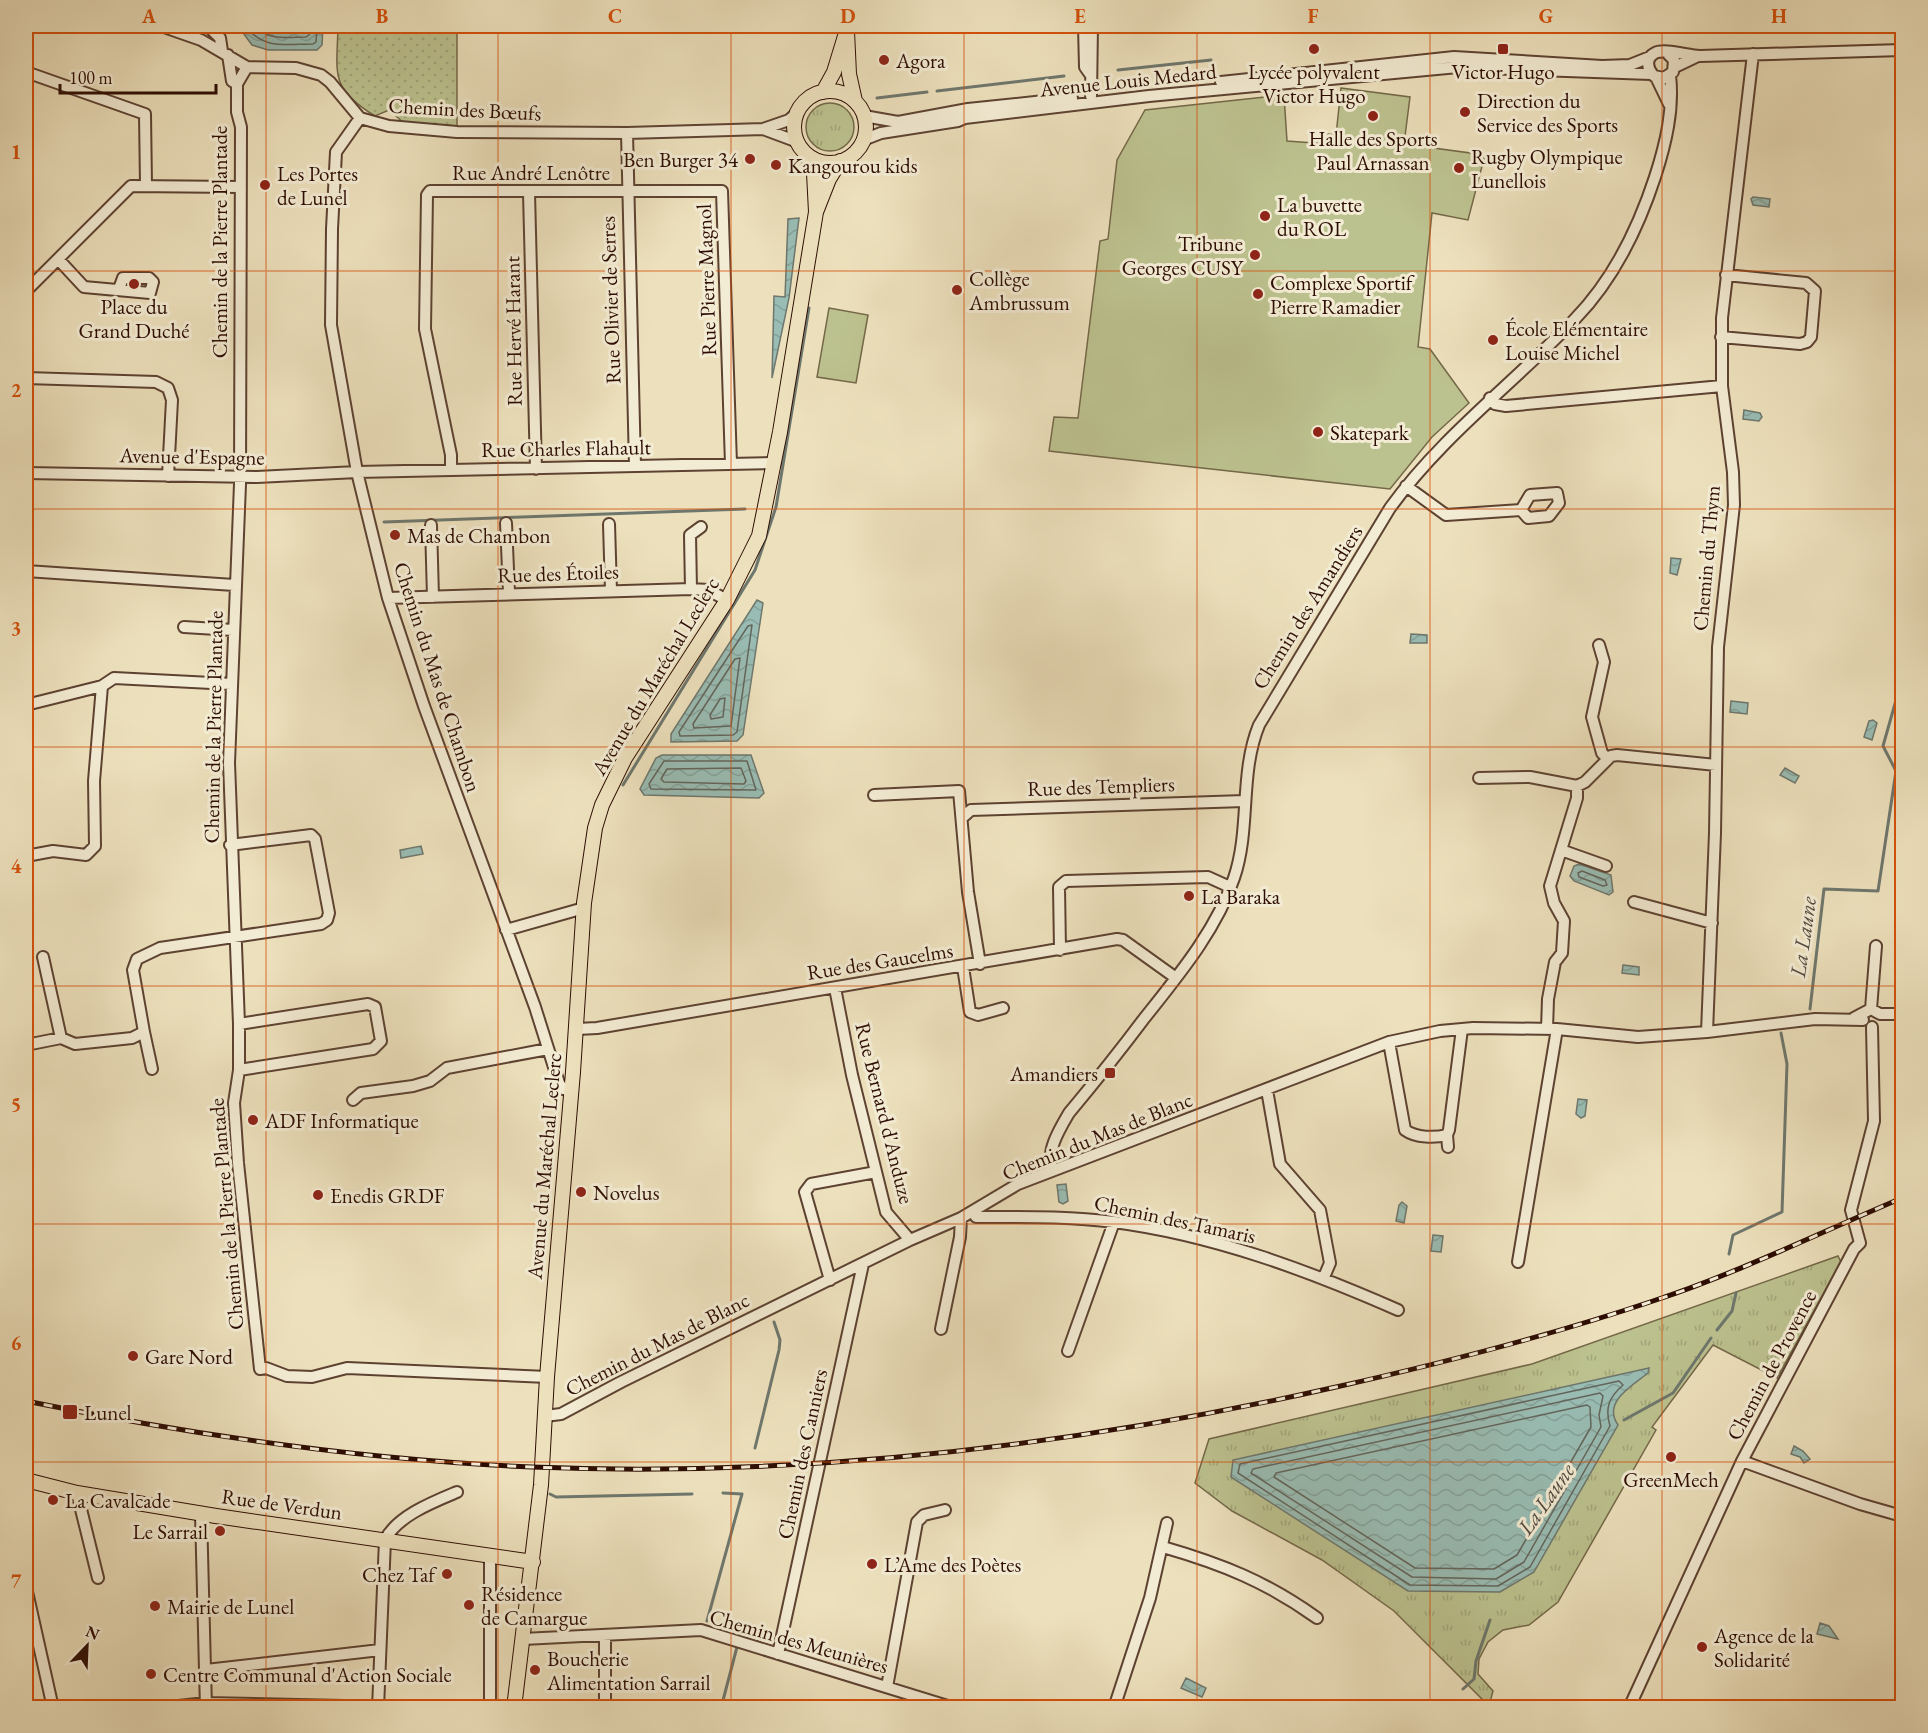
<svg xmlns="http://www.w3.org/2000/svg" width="1928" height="1733" font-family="'EB Garamond',serif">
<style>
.grass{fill:url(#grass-tufts);stroke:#746849;stroke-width:1.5}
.garden{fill:url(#garden-dots);stroke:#746849;stroke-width:1.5}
.pitch{fill:#bcc28f;stroke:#746849;stroke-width:1.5}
.water{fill:url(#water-waves);stroke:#6e776d;stroke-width:1.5}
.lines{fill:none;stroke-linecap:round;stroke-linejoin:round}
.shore{stroke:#63655c;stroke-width:1.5}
.stream{stroke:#6e776d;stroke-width:3}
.minor-casing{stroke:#5d4232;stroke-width:14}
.major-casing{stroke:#2d0d03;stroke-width:16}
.minor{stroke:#f3ecd4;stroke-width:10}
.major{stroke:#ede1bd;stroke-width:14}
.rail-casing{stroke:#2d0d03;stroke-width:5}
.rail{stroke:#f3ecd4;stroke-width:3;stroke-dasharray:9;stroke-linecap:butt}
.grid{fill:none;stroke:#d5510b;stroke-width:1.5;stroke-opacity:0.55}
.poi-dot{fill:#8f2418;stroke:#f3ecd4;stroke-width:2}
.labels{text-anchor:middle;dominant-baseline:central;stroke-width:6;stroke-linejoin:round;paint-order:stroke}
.poi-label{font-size:21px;fill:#2d0d03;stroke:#f3ecd4;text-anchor:start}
.street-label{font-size:21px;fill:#2d0d03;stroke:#f3ecd4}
.water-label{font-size:22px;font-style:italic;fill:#534b41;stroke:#f3ecd4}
.neatline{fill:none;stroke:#d5510b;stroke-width:2}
.grid-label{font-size:20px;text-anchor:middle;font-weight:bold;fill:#d5510b}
</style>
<defs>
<pattern id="grass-tufts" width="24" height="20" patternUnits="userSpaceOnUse" patternTransform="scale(1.5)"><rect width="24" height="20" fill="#bcc28f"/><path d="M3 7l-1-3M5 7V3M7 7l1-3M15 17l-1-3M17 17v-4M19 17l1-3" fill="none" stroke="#a2a67a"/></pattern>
<pattern id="garden-dots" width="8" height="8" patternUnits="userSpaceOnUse" patternTransform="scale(1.5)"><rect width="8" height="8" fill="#bcc28f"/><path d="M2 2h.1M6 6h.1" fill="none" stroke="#a2a67a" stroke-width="1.8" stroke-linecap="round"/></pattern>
<pattern id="water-waves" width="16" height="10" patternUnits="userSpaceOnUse" patternTransform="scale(1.5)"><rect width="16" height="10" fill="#99bdb4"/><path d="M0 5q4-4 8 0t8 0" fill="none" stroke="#84a199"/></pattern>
</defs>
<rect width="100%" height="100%" fill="#ede1bd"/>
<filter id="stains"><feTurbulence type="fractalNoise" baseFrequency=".00333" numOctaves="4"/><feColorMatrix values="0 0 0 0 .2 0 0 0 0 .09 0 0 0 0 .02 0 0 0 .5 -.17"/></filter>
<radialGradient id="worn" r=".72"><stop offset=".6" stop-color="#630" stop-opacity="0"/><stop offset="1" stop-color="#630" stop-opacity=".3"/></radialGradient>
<path class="grass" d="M806 127a24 24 0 1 1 48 0a24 24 0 1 1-48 0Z
M1838 1256 1841 1262 1777 1378 1713 1345 1652 1427 1656 1430 1558 1602 1529 1625 1503 1630 1488 1642 1479 1659 1478 1674 1493 1691 1489 1706 1394 1611 1322 1560 1232 1511 1195 1483 1209 1439 1532 1364Z"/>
<path class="garden" d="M338 26H457V126L404 123 389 110 375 116C329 88 337 74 338 26Z"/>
<path class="pitch" d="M1341 88 1410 97 1404 144 1485 155 1468 220 1432 213 1418 347 1430 349 1469 403 1432 437 1390 489 1049 451 1054 417 1078 418 1100 241 1108 239 1117 160 1145 110 1284 95 1287 141 1327 144 1328 134 1336 135Z
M829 308 868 315 856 383 817 377Z"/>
<path class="water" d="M238 26H323L322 45 317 50H268L252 45Z
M1753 197 1770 199 1769 207 1753 205 1751 199Z
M799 218 789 298 772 378 774 296 785 297 788 219Z
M1744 410 1760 413 1762 417 1759 421 1743 419Z
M1671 558 1681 559 1677 575 1670 573Z
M757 600 763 603 743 735 737 741 671 742V734Z
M1411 634 1427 635V643H1410Z
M1731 701 1748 703 1747 714 1730 712Z
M1869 721 1873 720 1877 723 1872 740 1864 737Z
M662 755H751L764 793 759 798 644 795 640 789 656 758Z
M1785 768 1799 776 1795 783 1780 775Z
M421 846 423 854 401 858 400 850Z
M1579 864 1611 875 1613 892 1609 895 1574 881 1570 876 1574 866Z
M1623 965 1639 967V975L1622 973Z
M1578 1099 1587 1100 1585 1116 1581 1118 1576 1114Z
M1066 1184 1068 1201 1063 1204 1059 1202 1057 1185Z
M1402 1202 1407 1206 1404 1223 1396 1221 1399 1205Z
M1433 1235 1443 1236 1441 1252 1431 1251Z
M1649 1368 1648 1373C1632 1386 1602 1402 1618 1425L1534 1572 1500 1592 1408 1591 1231 1477 1233 1460Z
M1794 1446 1803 1451 1810 1459 1804 1463 1800 1457 1791 1454Z
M1820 1623 1829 1626 1838 1639 1817 1634Z
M1186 1678 1206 1688 1202 1697 1181 1688Z"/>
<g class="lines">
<path class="shore" d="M245 26C264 50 285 44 313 44L316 42 317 26
M255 26C267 41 288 37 306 37L309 35 310 26
M752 625 737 732 733 735 680 736 679 732 748 626Z
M740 658 731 726 694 728 693 724 735 659Z
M725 698 723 717 711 719 710 715 720 699Z
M664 761H747L756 790 651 789 649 784Z
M741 768 746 781 744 784 664 782 661 779 667 769Z
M1582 871 1605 880 1607 885 1603 886 1579 877 1578 873Z
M1619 1381 1623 1385C1608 1398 1605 1409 1610 1426L1530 1567 1498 1586 1410 1585 1238 1473 1240 1464Z
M1600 1393 1603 1396 1599 1415 1601 1427 1524 1562 1496 1579 1412 1577 1251 1473 1253 1469Z
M1587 1405 1590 1407 1591 1427 1517 1555 1494 1569 1415 1568 1274 1477 1276 1473Z"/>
<path class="stream" d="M1899 26 1897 34H1902
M1118 70 1211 60
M937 91 1064 76
M877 98 927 92
M384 522 745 509
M623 785 755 570 776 507 809 308
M1810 1009 1824 889 1878 891 1896 771 1883 746 1902 679
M1729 1254 1733 1235 1782 1212 1787 1064 1781 1033
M1717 1330 1732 1311 1736 1293
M1624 1420 1673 1393 1711 1338
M755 1448 779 1350 780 1340 774 1322
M550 1494 556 1497 692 1494
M707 1621 742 1494 723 1493
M1463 1689 1474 1679 1476 1661 1490 1620
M721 1708 737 1647"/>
<g class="minor-casing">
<path id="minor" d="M161 26 201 40 247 67 296 68 321 75 330 82 360 118 389 126 457 132 627 133 731 130 763 129 789 120 798 112
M208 26 220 38 222 51
M1084 26 1085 67 1090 74
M1668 54 1674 60 1673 72 1664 78 1654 76C1647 69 1645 58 1655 53 1664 48 1689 56 1700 56 1767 54 1835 52 1902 50
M228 55 232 81 237 84
M247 67 237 84V112L241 127 240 484 229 763 239 1024V1070L234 1103 238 1163 260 1369 266 1368 287 1376 312 1377 347 1368 547 1377
M1675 67 1698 56
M26 72 145 114 146 186
M1656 77 1669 104
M1221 82 1454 57 1602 66 1630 65 1650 57
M1091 96 1092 26
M864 116 898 122 968 109 1072 98
M360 118 336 152 332 229 331 325 357 472 388 598 424 706 535 1007 559 1083 563 1089 571 1091
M763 129 798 142
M627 133 635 466
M863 140 881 133 958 121 965 118 1149 96 1458 67 1651 74
M529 193 536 469
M58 259 84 287 150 293 153 282 149 278H123L119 289
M26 291 131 186 240 187
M1721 337 1800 344 1807 342 1811 337 1815 291 1806 283 1726 275
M26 378 156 382 168 388 172 400 168 476
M1490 398 1495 404 1506 406 1722 386
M451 470V455L425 329 427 195 430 191H722L731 464
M26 473 257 477 357 472 775 463
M1406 486 1446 515 1521 510 1530 495 1557 493 1559 503 1549 516 1528 518 1521 510
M506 523 509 593
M609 524 611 591
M431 525 433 597
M26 571 234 585
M691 589 690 535 701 527
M388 598 691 589 708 590 727 600
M184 627 233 630
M1599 645 1604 662 1592 717 1602 753 1608 759
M26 705 102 686
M1479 778 1530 777 1577 786 1585 782 1611 756 1617 755 1716 765
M874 795 959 791 968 892 980 964
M963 817 971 810 1244 801
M1561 850 1606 866
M26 856 53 851 86 855 95 846 94 781 102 686 114 678 231 684
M1634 902 1712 923
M506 930 584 908
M1060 950 1059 887 1066 881 1208 877 1230 887
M43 957 61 1038
M963 967 970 1012 978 1015 1003 1008
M835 988 852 1075 886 1212 910 1240
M1871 1009 1876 946
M1854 1018 1871 1009 1880 1014H1902
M239 1024 368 1004 375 1007 381 1041 373 1049 239 1070
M577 1029 597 1028 1117 939 1123 940 1176 978
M1547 1029 1548 999 1555 962 1562 953 1564 921 1554 903 1550 886 1577 798V786
M144 1032 152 1069
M1707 1032 1715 833 1718 647 1734 505 1733 472 1722 386V318L1753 54
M1389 1042 1405 1130C1416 1138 1435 1138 1447 1135L1449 1130 1462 1029
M26 1045 61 1038 75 1044 132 1038 144 1032 133 970 137 959 160 948 321 924 327 920 329 913 315 839 311 835 230 845
M1267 1090 1280 1164 1320 1210 1330 1263 1324 1277
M353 1100 361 1093 413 1086 430 1081 447 1068 548 1049
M1447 1135 1448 1147
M1052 1170C1046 1151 1059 1130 1069 1113 1094 1083 1119 1052 1143 1020 1177 977 1216 931 1234 878 1251 828 1239 774 1259 725L1390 508C1442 436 1514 383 1575 319 1613 280 1638 229 1655 177 1666 143 1674 109 1670 75
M973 1212 976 1217C1022 1217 1069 1216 1114 1222 1213 1235 1307 1270 1398 1310
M1518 1262 1557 1029
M830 1280 805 1192 811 1184 876 1172
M941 1329 960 1237 961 1218
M1068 1351 1114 1222
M545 1416 561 1414 621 1382 910 1240 961 1218 1018 1184 1389 1042 1440 1031 1473 1028 1557 1029 1638 1037 1707 1032 1815 1019 1863 1020
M1742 1461 1860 1504 1902 1516
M77 1493 98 1578
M201 1514 206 1708
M1163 1547C1222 1564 1267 1582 1317 1618
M490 1555V1708
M26 1587 53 1708
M523 1639 701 1630 954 1708
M778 1654 863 1264
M206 1670 380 1650
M887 1687 917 1522 924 1515 945 1510
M160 1708 206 1703 435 1708
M378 1708 385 1540C397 1516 433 1502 457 1492
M605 1708V1635
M1114 1708 1150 1598 1167 1523
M1629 1708 1742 1461 1854 1249 1860 1243 1851 1210 1874 1121 1872 1027"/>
</g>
<g class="major-casing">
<path id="major" d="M847 31 849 74 855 101
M794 127a36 36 0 1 1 72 0a36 36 0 1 1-72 0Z
M823 92 834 72 845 36
M816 212 829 179 840 161
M26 1480 77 1493 216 1516 533 1562
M514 1708 541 1485 547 1377 573 1072 584 903 595 828 602 805 625 758 727 600 759 536 780 432 816 212 814 173 807 155"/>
</g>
<use href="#minor" class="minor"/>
<use href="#major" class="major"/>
<g class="rail-casing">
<path id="rail" d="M26 1401C192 1435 362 1460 532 1467 803 1478 1073 1446 1336 1387 1443 1363 1549 1336 1653 1301 1738 1273 1819 1233 1902 1198"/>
</g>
<use href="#rail" class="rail"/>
</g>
<path class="grid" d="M266 26V1708M498 26V1708M731 26V1708M964 26V1708M1197 26V1708M1430 26V1708M1662 26V1708M26 271H1902M26 509H1902M26 747H1902M26 986H1902M26 1224H1902M26 1462H1902"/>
<g class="poi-dot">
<circle cx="1314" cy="49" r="6"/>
<rect x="1497" y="43" width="12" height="12" rx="3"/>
<circle cx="884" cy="60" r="6"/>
<circle cx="1465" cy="112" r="6"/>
<circle cx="1373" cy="116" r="6"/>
<circle cx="750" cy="159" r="6"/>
<circle cx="776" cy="165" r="6"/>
<circle cx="1459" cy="168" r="6"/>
<circle cx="265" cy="185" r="6"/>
<circle cx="1265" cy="216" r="6"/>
<circle cx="1255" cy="255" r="6"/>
<circle cx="134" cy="284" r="6"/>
<circle cx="957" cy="290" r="6"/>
<circle cx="1258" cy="294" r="6"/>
<circle cx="1493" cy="340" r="6"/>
<circle cx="1318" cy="432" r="6"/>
<circle cx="395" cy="535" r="6"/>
<circle cx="1189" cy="896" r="6"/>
<rect x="1104" y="1067" width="12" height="12" rx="3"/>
<circle cx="253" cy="1120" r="6"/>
<circle cx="581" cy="1192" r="6"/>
<circle cx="318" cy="1195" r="6"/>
<circle cx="133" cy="1356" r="6"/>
<rect x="62" y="1404" width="16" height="16" rx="3"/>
<circle cx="1671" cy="1457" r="6"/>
<circle cx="53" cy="1500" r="6"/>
<circle cx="220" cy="1531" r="6"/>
<circle cx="872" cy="1564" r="6"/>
<circle cx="447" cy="1574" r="6"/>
<circle cx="469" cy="1605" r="6"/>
<circle cx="155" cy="1606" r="6"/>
<circle cx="1702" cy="1647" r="6"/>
<circle cx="535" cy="1670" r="6"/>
<circle cx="151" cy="1674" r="6"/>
</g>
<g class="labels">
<g class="poi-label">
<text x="896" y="60">Agora</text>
<text x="1314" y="71" text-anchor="middle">Lycée polyvalent<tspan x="1314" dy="24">Victor Hugo</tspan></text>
<text x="1503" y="71" text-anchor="middle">Victor Hugo</text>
<text x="1477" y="100">Direction du<tspan x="1477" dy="24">Service des Sports</tspan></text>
<text x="1373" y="138" text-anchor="middle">Halle des Sports<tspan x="1373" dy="24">Paul Arnassan</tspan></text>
<text x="1471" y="156">Rugby Olympique<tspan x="1471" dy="24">Lunellois</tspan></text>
<text x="738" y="159" text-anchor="end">Ben Burger 34</text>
<text x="788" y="165">Kangourou kids</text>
<text x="277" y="173">Les Portes<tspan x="277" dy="24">de Lunel</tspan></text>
<text x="1277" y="204">La buvette<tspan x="1277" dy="24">du ROL</tspan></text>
<text x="1243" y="243" text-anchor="end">Tribune<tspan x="1243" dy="24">Georges CUSY</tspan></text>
<text x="969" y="278">Collège<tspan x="969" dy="24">Ambrussum</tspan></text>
<text x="1270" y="282">Complexe Sportif<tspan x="1270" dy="24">Pierre Ramadier</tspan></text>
<text x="134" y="306" text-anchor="middle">Place du<tspan x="134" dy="24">Grand Duché</tspan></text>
<text x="1505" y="328">École Elémentaire<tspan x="1505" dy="24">Louise Michel</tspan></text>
<text x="1330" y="432">Skatepark</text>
<text x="407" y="535">Mas de Chambon</text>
<text x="1201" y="896">La Baraka</text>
<text x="1098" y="1073" text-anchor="end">Amandiers</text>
<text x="265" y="1120">ADF Informatique</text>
<text x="593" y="1192">Novelus</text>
<text x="330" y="1195">Enedis GRDF</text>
<text x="145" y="1356">Gare Nord</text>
<text x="84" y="1412">Lunel</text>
<text x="1671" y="1479" text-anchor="middle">GreenMech</text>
<text x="65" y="1500">La Cavalcade</text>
<text x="208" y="1531" text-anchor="end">Le Sarrail</text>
<text x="884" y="1564">L’Ame des Poètes</text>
<text x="435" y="1574" text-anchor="end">Chez Taf</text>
<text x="481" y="1593">Résidence<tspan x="481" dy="24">de Camargue</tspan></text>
<text x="167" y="1606">Mairie de Lunel</text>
<text x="1714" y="1635">Agence de la<tspan x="1714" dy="24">Solidarité</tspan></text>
<text x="547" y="1658">Boucherie<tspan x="547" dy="24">Alimentation Sarrail</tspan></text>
<text x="163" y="1674">Centre Communal d'Action Sociale</text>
</g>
<g class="street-label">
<text transform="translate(1128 80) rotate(-6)">Avenue Louis Medard</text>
<text transform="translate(465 109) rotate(3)">Chemin des Bœufs</text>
<text x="531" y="172">Rue André Lenôtre</text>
<text transform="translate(219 242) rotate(-90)">Chemin de la Pierre Plantade</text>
<text transform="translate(706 280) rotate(-92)">Rue Pierre Magnol</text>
<text transform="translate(610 300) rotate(-92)">Rue Olivier de Serres</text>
<text transform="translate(513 331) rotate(-91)">Rue Hervé Harant</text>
<text transform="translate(566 448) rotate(-1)">Rue Charles Flahault</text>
<text transform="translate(192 456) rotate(1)">Avenue d'Espagne</text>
<text transform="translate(1706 558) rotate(-85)">Chemin du Thym</text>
<text transform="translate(558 573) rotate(-2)">Rue des Étoiles</text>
<text transform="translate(1307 607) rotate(-58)">Chemin des Amandiers</text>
<text transform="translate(655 676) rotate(-59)">Avenue du Maréchal Leclerc</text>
<text transform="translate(438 677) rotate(72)">Chemin du Mas de Chambon</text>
<text transform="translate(213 727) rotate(-89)">Chemin de la Pierre Plantade</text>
<text transform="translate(1101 786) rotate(-2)">Rue des Templiers</text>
<text transform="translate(880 961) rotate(-9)">Rue des Gaucelms</text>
<text transform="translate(885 1113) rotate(76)">Rue Bernard d'Anduze</text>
<text transform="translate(1097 1136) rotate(-22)">Chemin du Mas de Blanc</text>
<text transform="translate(544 1166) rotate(-85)">Avenue du Maréchal Leclerc</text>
<text transform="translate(226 1214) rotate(-95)">Chemin de la Pierre Plantade</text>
<text transform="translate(1175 1219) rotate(12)">Chemin des Tamaris</text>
<text transform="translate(657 1344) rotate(-27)">Chemin du Mas de Blanc</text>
<text transform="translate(1771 1365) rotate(-62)">Chemin de Provence</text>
<text transform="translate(802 1454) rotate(-78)">Chemin des Canniers</text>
<text transform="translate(282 1504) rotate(8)">Rue de Verdun</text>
<text transform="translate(799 1641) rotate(16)">Chemin des Meunières</text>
</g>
<g class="water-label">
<text transform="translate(1803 937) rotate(-82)">La Laune</text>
<text transform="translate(1546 1499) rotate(-55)">La Laune</text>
</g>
</g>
<rect width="1928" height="1733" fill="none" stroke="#ede1bd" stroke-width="66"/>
<g transform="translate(87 1646) rotate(23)" stroke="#f3ecd4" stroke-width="4.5" paint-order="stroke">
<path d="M0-4.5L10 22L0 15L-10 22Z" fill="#2d0d03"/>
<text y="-9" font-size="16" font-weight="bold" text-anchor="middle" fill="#2d0d03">N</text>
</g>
<path d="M60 84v9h156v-9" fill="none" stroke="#2d0d03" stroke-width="3"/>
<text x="69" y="84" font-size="18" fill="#2d0d03" stroke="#f3ecd4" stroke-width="4.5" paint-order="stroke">100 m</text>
<rect x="33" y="33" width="1862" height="1667" class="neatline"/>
<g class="grid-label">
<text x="149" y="23">A</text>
<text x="382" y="23">B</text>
<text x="615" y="23">C</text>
<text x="848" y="23">D</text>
<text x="1080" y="23">E</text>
<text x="1313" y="23">F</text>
<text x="1546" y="23">G</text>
<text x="1779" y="23">H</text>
<text x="16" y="159">1</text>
<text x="16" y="397">2</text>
<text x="16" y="635">3</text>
<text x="16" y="873">4</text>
<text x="16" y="1111">5</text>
<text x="16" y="1350">6</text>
<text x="16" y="1588">7</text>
</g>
<rect width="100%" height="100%" filter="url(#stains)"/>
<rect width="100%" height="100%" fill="url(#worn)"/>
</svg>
